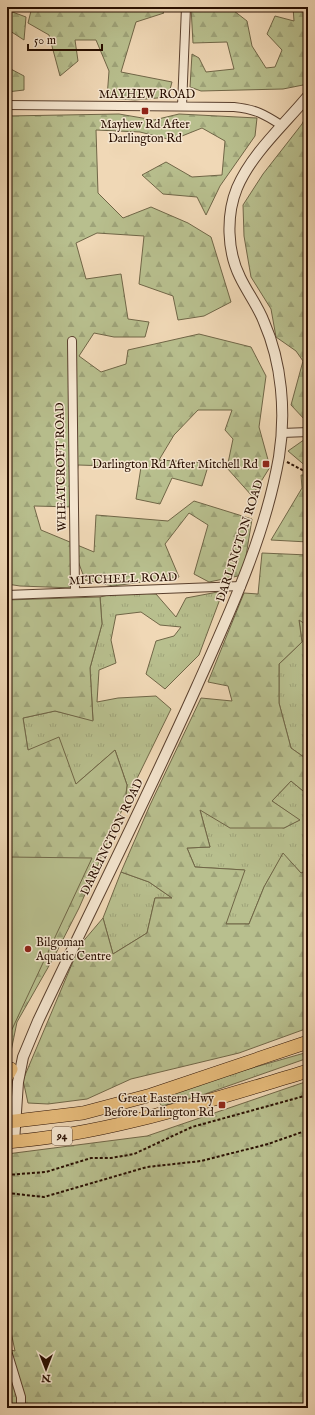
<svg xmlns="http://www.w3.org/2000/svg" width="315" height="1415" font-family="'IM FELL English',serif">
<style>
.grass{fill:url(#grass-tufts);stroke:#706647}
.forest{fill:url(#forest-firs);stroke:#706647}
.pitch{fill:#b8bf8e;stroke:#706647}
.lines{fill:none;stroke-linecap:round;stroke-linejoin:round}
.minor-casing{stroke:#5a402e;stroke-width:10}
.tertiary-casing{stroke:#5a402e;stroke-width:12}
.trunk-casing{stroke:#280e00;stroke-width:14}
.path{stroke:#280e00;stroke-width:2;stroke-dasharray:3 2;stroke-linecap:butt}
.minor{stroke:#f5e6d0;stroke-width:8}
.tertiary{stroke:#f5e6d0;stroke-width:10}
.trunk{stroke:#e8bc7b;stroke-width:13}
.poi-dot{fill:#8f2418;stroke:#f5e6d0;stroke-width:1.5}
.labels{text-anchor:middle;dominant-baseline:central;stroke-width:3;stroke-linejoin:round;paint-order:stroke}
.shield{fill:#f5e6d0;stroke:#664f3e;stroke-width:1}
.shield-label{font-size:11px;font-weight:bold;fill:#280e00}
.street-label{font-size:12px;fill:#280e00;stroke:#f5e6d0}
.poi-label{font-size:12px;fill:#280e00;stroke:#f5e6d0;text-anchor:end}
</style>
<defs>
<pattern id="grass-tufts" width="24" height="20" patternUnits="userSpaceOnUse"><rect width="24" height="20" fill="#b8bf8e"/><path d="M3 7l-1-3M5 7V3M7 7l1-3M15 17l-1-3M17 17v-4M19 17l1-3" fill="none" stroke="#9ea379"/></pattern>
<pattern id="forest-firs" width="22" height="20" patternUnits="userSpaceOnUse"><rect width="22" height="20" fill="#b8bf8e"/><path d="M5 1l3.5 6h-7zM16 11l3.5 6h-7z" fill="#9ea379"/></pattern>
</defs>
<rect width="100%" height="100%" fill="#f0d8b6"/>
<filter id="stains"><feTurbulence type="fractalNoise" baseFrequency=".005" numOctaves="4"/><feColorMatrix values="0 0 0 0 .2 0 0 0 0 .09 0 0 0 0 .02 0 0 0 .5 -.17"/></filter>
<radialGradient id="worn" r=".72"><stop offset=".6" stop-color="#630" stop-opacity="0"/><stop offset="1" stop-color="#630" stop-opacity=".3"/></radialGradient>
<path class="grass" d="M223 591 199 655 165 689 146 674 156 641 174 636 181 627 160 625 141 612 116 615 111 640 116 663 99 670 97 702 118 698 156 696 171 709 125 803 127 785 115 750 76 784 28 750 23 718 55 711 93 720 90 668 102 624 100 597 121 592 156 594 176 617 186 598Z
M299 619 308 626V760L291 748 279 703V664L302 642Z
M291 781 308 795V870L301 873 283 854 264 887 249 924H225L244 870 195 867 187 848 210 847 200 810 284 828 299 820 272 801Z
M121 872 149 882 172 898H155L147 933 113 954 103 918Z
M308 1052V1058L205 1094 162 1106 157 1100 175 1090Z"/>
<path class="forest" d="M32 7H157L164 13 136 22 121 72 172 82 168 97 135 100 107 98 109 71 96 40H75L78 61 60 76 49 35 28 23Z
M191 7H229L247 21 252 46 266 68 275 67 282 50 267 34 275 16 294 21 293 7H308V79L303 85 283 89 201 91 190 87 192 54 199 58 206 72 234 69 227 42 193 43Z
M7 10 26 17 24 40 7 29Z
M7 67 24 76V90L7 92Z
M119 114 154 120 179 114 257 118 255 136 220 186 206 215 197 197 163 194 142 175 166 162 192 177 222 175 225 141 202 128 172 140 140 132 96 130 98 193 123 218 151 207 188 223 211 237 231 302 204 316 178 320 173 296 139 284 144 236 97 233 76 243 86 279 121 274 128 319 149 322 145 337H114L94 333 79 356 101 372 126 364 128 350 199 334 251 347 266 376 259 427 270 467 252 496 227 468 233 439 225 430 232 410H198L174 435 159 460 209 463 202 486 172 478 160 504 136 499 141 467 78 465 74 507 34 506 41 530 94 552 96 515 168 521 194 501 252 519 243 575 209 582 194 574 208 525 189 513 165 544 179 577 113 586 85 580 78 561 74 588 20 586 7 584V116Z
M306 116 308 117V420H305L291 405 303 361 296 351 276 337 271 309 251 277 244 236 243 205 263 174 302 124Z
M308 437V468L288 451Z
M301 475H308V542L271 540 302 488Z
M262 553 308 555V626L299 620 302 642 279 664V703L291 748 308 760V795L291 781 272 801 300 820 284 828H230L200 810 210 847 187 848 195 867 245 870 226 924H249L264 887 283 853 301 873 308 870V1028L239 1053 131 1079 87 1099 48 1104 28 1103 23 1080 80 945 103 918 113 954 147 933 155 898H172L149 882 121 872 150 805 201 698 232 701 228 686 208 682 244 593 258 594Z
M100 597 102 624 90 668 93 721 55 711 23 718 28 750 59 737 76 784 115 750 127 785 125 803 79 908 54 957 17 1022 7 1071V600Z
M308 1081V1408H7V1349L15 1351 10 1327 7 1323V1154L147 1136Z"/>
<path class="pitch" d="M7 857 92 858 7 1040Z"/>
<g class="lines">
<g class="minor-casing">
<path id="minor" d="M7 105 234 107C255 109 264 114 281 125
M182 106 186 7
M72 341 75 592
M282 433 308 432
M7 595 241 586
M7 1351 21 1397V1408"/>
</g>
<g class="tertiary-casing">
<path id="tertiary" d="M14 1142 18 1082 23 1057 38 1021C91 909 147 798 197 686 230 612 265 537 279 457 286 413 282 363 264 322 258 306 247 292 240 277 227 251 226 215 237 188 252 153 284 125 308 96"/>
</g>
<g class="trunk-casing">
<path id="trunk" d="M7 1076 11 1069
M7 1122 83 1113 151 1095 308 1042
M7 1142C110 1134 210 1100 308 1071"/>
</g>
<path class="path" d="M287 462 308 473
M7 1175 46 1172 91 1158H111L134 1154 192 1127 308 1095
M7 1193 44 1197 147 1167 201 1161 268 1144 308 1130"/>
<use href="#minor" class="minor"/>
<use href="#tertiary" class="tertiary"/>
<use href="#trunk" class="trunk"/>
</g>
<g class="poi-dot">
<rect x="141" y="107" width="8" height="8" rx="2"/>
<rect x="262" y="460" width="8" height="8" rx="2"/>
<circle cx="28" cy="949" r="4"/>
<rect x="218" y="1101" width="8" height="8" rx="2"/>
</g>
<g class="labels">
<rect class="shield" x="52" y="1127" width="20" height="18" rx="3"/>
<g class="shield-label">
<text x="62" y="1136">94</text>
</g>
<g class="street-label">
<text x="147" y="94">MAYHEW ROAD</text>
<text transform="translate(61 467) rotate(-91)">WHEATCROFT ROAD</text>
<text transform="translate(240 541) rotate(-72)">DARLINGTON ROAD</text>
<text transform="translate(123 579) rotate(-2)">MITCHELL ROAD</text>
<text transform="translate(112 837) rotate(-64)">DARLINGTON ROAD</text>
</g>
<g class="poi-label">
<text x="145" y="124" text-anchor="middle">Mayhew Rd After<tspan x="145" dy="14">Darlington Rd</tspan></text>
<text x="258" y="464">Darlington Rd After Mitchell Rd</text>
<text x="36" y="942" text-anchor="start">Bilgoman<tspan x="36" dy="14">Aquatic Centre</tspan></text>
<text x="214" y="1098">Great Eastern Hwy<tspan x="214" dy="14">Before Darlington Rd</tspan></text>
</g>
</g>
<rect width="315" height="1415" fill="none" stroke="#f0d8b6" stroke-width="24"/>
<rect x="8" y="8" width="299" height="1399" fill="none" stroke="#280e00" stroke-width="2"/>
<rect x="12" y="12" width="291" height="1391" fill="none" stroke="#280e00"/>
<g transform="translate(46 1369) rotate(180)" stroke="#f5e6d0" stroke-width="3" paint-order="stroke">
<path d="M0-3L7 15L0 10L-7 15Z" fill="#280e00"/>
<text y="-6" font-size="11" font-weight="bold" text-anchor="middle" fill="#280e00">N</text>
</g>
<path d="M28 44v6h74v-6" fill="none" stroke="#280e00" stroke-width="2"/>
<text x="34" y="44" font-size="12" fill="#280e00" stroke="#f5e6d0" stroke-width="3" paint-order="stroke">50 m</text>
<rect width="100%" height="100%" filter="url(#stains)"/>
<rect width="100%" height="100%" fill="url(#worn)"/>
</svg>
